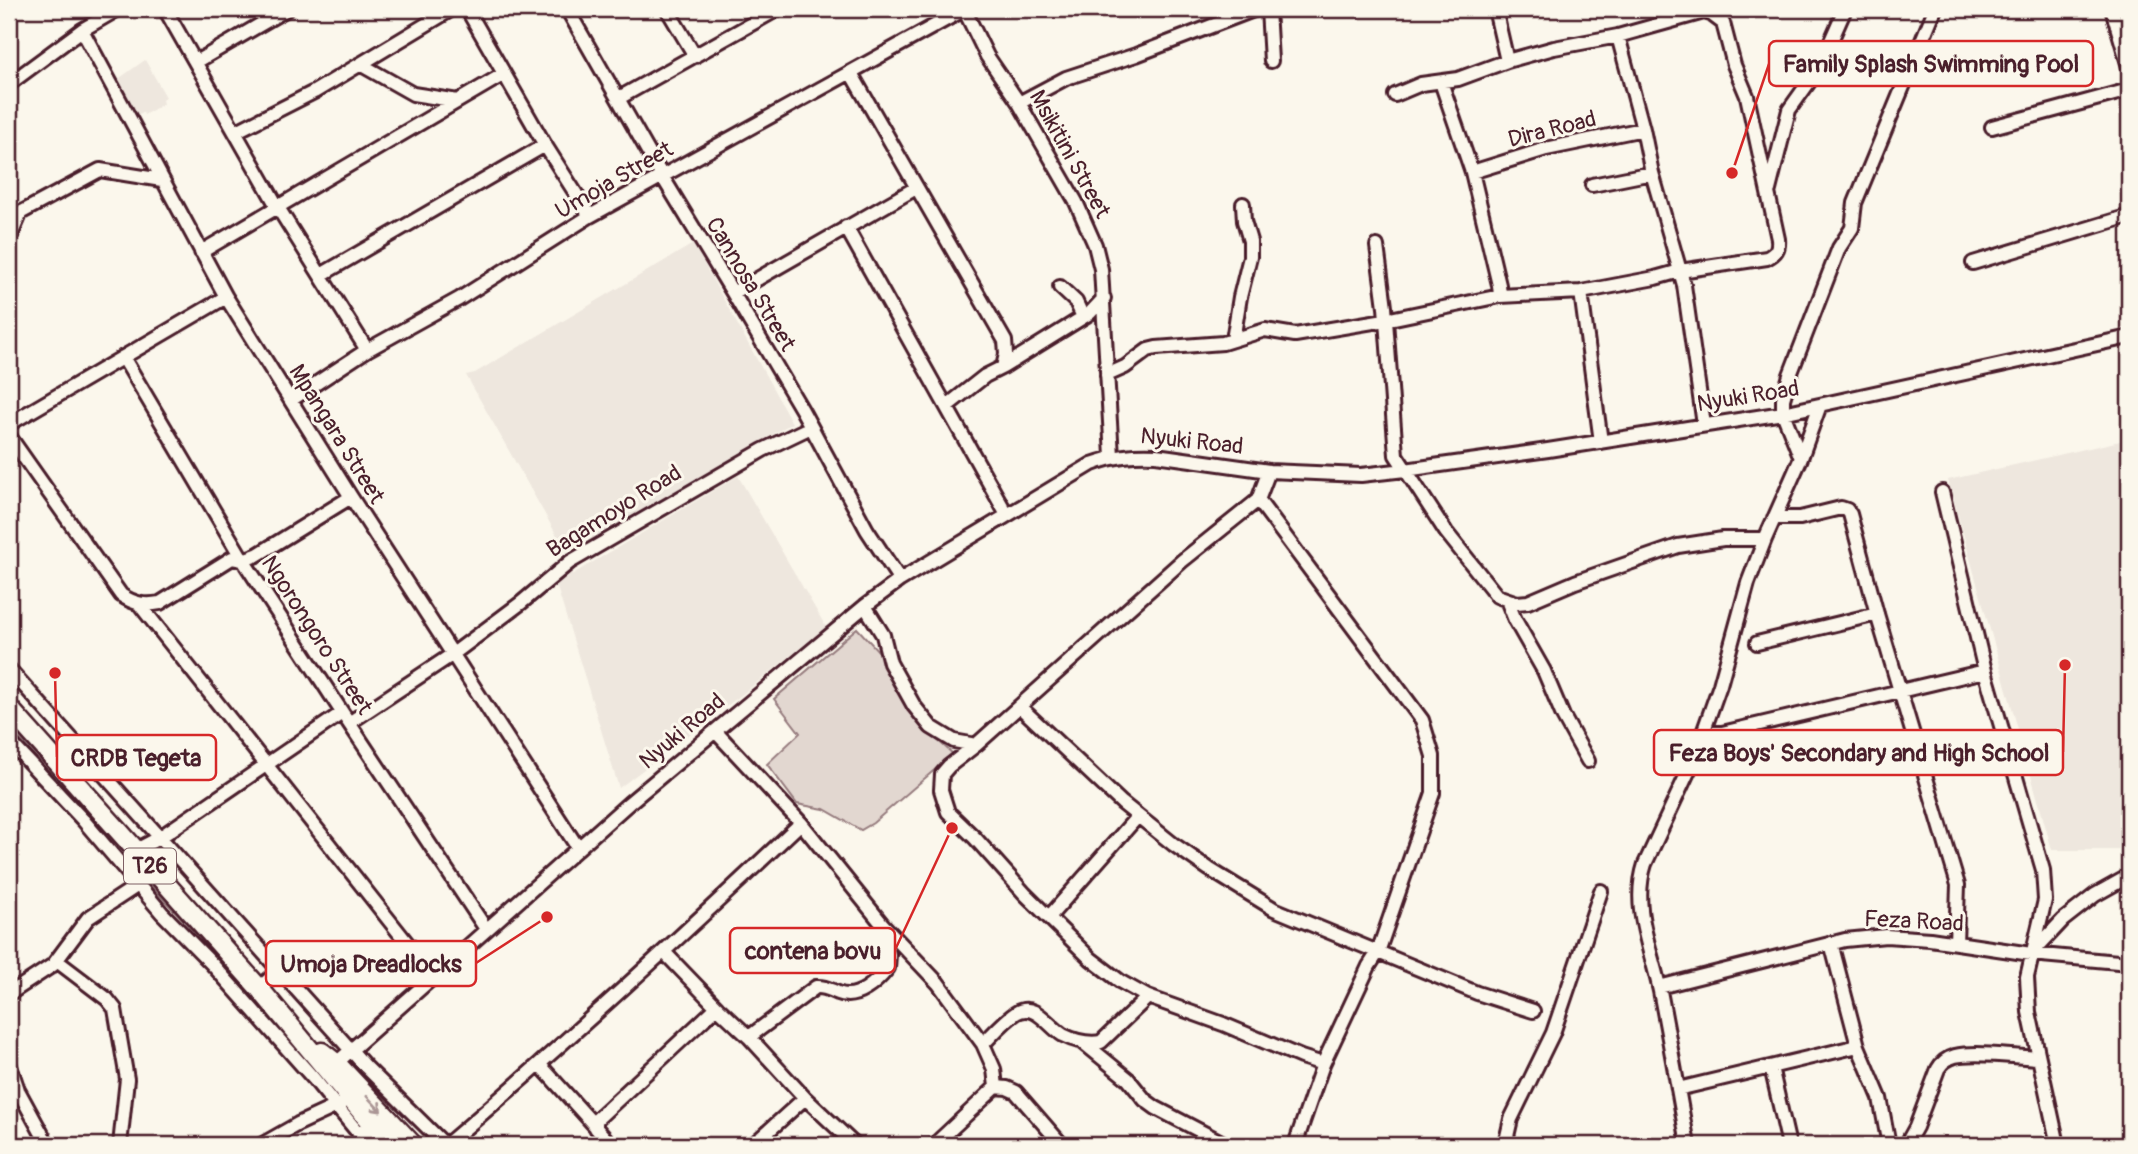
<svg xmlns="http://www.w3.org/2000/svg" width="2138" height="1154" font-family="Pangolin,sans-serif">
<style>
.built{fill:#eee7de}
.green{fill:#e2d7d0;stroke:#967b7e;stroke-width:2}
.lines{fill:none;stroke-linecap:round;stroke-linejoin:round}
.stream{stroke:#907477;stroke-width:2.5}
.minor-casing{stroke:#4a1f2b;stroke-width:18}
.highway-casing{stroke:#4a1f2b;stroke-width:23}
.minor{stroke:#fbf7ec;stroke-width:12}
.highway{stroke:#fbf7ec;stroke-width:18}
.oneway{stroke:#ab9695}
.labels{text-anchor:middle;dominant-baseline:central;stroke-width:6;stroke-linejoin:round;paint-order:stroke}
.shield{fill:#fbf7ec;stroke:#7f6065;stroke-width:2}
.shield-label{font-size:21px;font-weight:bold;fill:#4a1f2b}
.street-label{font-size:23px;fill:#4a1f2b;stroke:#fbf7ec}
.leader{fill:none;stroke:#d62828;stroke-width:2.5}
.callout-dot{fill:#d62828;stroke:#fbf7ec;stroke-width:2.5}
.callout{fill:#fbf7ec;stroke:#d62828;stroke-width:2.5}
.callout-label{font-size:24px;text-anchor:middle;font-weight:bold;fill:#4a1f2b}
</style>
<rect width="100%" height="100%" fill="#fbf7ec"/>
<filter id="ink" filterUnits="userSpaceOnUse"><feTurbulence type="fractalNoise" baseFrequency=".0143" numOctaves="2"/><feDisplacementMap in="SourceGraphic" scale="14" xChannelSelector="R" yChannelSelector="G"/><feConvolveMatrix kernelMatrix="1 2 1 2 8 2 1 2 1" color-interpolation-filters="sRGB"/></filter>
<g filter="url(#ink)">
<path class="built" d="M145 60 166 97 162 100 163 104 144 115 143 112 137 115 117 80Z
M693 244 792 423 568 555 466 375 475 373Z
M2129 439V850H2052L1948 480Z
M738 476 826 627 744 693 619 788 556 584Z"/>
<path class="green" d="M857 628 881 654 916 721 953 754 873 823 861 830 824 809 797 804 767 764 800 733 774 699Z"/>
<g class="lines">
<path class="stream" d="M9 725 130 863
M139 873 222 961
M230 970 317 1071"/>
<g class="minor-casing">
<path id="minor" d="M165 9 277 206 367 350
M467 9 545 145 590 216
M567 9 662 176 733 293 802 410 867 530 900 580
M667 9 695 56
M964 9 987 56 1019 103 1076 202 1095 245 1101 269 1112 456
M1268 9 1271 61
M1495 9 1507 61
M2112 9 2129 67
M82 30 226 297 351 497 578 848
M1618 36 1643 129 1652 173 1684 285 1704 425
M196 62 287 9
M360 64 413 94 458 101
M851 73 1005 341 1006 354 1003 367
M1441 82 1472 172 1499 285 1500 296
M9 84 82 30 118 9
M1395 95 1421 84 1458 79 1507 61 1554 48 1618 36 1711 10
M619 98 778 9
M1019 103 1066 78 1136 55 1256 9
M1992 127 2129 90
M235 132 314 92 452 9
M1472 172 1546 149 1643 129
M1592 185 1652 173
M1769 190 1789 110 1819 68 1845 9
M9 219 100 170 162 180
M846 227 1007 515
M9 240 21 212
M1377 246 1385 307 1396 455 1446 532 1497 596 1517 603 1528 602 1575 582 1678 546 1723 539H1765
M201 252 504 74
M1973 263 2129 216
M321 275 545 145
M1060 287 1076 302 1083 317
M1581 292 1601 442
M733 293 916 188
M1233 340 1240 297 1250 257V241L1244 221 1243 204
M123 357 243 560 349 723 486 929
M1107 375 1125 367 1148 350 1156 348 1223 343 1265 330 1295 335 1385 320 1500 296 1581 292 1655 278 1680 271 1767 258C1776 253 1779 249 1778 239L1747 96 1734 65 1723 23 1711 14 1704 12
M291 400 367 350 459 299 590 216 965 9
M947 406 985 376 1003 367 1090 313 1104 298
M9 424 226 297
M9 436 121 595C134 604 145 606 160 603L232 558 243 560 257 555 351 497
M1801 458 1783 413V399L1790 375 1839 248 1852 228 1855 203 1935 9
M1269 471 1258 500 1182 561 976 745 949 766 942 774 941 790 948 812 975 838 1025 894 1091 959 1121 982 1148 997 1223 1024 1301 1057 1323 1064
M1942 492 1985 671 2043 870 2045 900 2027 977 2029 1012 2058 1145
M1258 500 1422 720 1433 756V793L1378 952 1369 966 1323 1064 1295 1145
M1774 518H1800L1841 508 1847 510 1850 514 1877 614 1958 885 1956 943
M1507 600 1515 620 1544 671 1563 716 1588 761
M140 605 434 977
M865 606 883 635 890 663 914 706 931 727 954 741 976 745
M1757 643 1877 614
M9 669 366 1067 445 1145
M1020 707 1122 803 1173 844 1209 869 1274 909 1477 993 1533 1011
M349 723 453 654 521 603 570 562 763 450 811 427
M715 731 801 823 883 925 938 983 983 1044 994 1069 996 1087
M1703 733H1722L1985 671
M9 741 83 820 162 913 212 964 314 1079 355 1129 368 1134 381 1136
M136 850 159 838 342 713
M1049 917 1138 816
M1831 943 1858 1046 1880 1098 1889 1145
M664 952 717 1007 749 1037 805 1098 855 1145
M2033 952 2063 920 2095 895 2129 876
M57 961 107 999 115 1009 127 1079 120 1145
M1659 987 1845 940 1886 936 1930 939 2031 954 2129 963
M259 988 280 970
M9 994 53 965 88 918 138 885
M749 1037 816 987C825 986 830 990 838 993 857 1001 877 982 888 968L889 955 883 926
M1084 1043 1128 1079 1145 1100 1156 1108 1227 1145
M983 1044C993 1034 1004 1021 1016 1013 1035 1001 1049 1027 1063 1035 1075 1041 1088 1044 1101 1042L1148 997
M9 1063 18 1090 48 1145
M540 1065 595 1126
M332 1067 629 803 865 606 900 580 1092 464C1114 456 1132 454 1156 455L1269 471 1361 475 1405 470 1548 450 1783 413 2129 337
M1771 1067 1789 1145
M1678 1089 1858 1046
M261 1145 298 1124 341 1104
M446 1145C568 1041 685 933 801 823
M611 1145 596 1128V1120L717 1007
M753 1145 805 1098
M934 1145 996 1087 1007 1088 1016 1092 1062 1145
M1505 1145 1511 1119 1553 1033 1601 891
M1688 1145C1679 1094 1670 1042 1660 991 1651 948 1631 907 1645 864L1689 770 1703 733 1720 685 1748 583 1765 539 1801 458 1820 405
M1906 1145 1916 1127 1938 1069C1942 1062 1948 1058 1955 1056 1975 1051 2017 1057 2039 1058"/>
</g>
<g class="highway-casing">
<path id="highway" d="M9 708 259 988 389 1145
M322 1052 336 1063 413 1145"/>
</g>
<use href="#minor" class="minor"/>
<use href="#highway" class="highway"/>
</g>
<defs><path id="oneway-shaft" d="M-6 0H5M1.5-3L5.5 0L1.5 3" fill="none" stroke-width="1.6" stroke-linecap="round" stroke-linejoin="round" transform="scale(1.75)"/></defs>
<use class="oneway" href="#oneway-shaft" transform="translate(374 1104) rotate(47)"/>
</g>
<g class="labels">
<rect class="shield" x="124" y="848.5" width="52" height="35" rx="5"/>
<g class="shield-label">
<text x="150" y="866">T26</text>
</g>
<g class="street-label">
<text transform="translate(1552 129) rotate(-14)">Dira Road</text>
<text transform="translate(1070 154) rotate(61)">Msikitini Street</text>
<text transform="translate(614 180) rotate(-30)">Umoja Street</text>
<text transform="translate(751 284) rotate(59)">Cannosa Street</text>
<text transform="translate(1748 396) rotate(-9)">Nyuki Road</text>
<text transform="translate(337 434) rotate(58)">Mpangara Street</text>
<text transform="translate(1192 441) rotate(6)">Nyuki Road</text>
<text transform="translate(614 511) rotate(-32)">Bagamoyo Road</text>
<text transform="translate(317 635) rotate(57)">Ngorongoro Street</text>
<text transform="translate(682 731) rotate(-40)">Nyuki Road</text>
<text transform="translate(1914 921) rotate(3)">Feza Road</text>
</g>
</g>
<path class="leader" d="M1732 173L1769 64M2065 665L2063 752M55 673L57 757M952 828L895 950M547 917L476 963"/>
<g class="callout-dot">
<circle cx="1732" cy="173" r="7"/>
<circle cx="2065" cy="665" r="7"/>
<circle cx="55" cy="673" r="7"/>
<circle cx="952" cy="828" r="7"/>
<circle cx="547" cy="917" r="7"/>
</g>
<g class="callout">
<rect x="1769" y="41" width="324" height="45" rx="7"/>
<rect x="1654" y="730" width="409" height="45" rx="7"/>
<rect x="57" y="735" width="159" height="45" rx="7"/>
<rect x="730" y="928" width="165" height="45" rx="7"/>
<rect x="266" y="941" width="210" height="45" rx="7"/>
</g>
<g class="callout-label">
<text x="1931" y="72">Family Splash Swimming Pool</text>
<text x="1859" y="761">Feza Boys' Secondary and High School</text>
<text x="136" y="766">CRDB Tegeta</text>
<text x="813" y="959">contena bovu</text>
<text x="371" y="972">Umoja Dreadlocks</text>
</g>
<rect width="2138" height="1154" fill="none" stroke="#fbf7ec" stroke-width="35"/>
<rect x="18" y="18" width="2103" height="1119" fill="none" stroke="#4a1f2b" stroke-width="2.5" filter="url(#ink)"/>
</svg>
